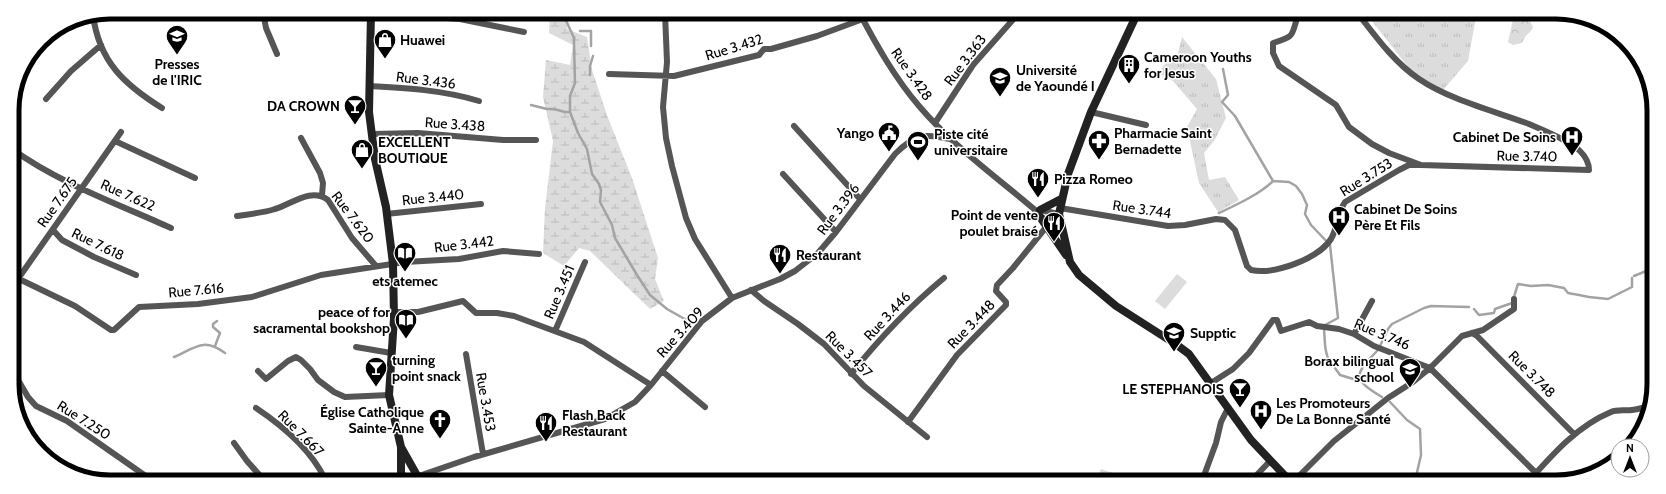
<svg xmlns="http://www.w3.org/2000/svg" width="1666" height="494" font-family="Cabin,sans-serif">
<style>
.grass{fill:url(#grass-tufts)}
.forest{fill:url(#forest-crowns)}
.wetland{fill:url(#wetland-marsh)}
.garden{fill:#dcdcdc}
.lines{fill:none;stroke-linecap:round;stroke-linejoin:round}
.stream{stroke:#a3a3a3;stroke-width:2.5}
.street{stroke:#555;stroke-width:6}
.secondary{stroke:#222;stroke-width:8}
.labels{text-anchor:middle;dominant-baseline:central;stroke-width:3;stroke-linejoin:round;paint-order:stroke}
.poi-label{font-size:14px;font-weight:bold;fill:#000;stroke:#fff;text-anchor:start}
.street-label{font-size:14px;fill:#000;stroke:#fff}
.rim{fill:none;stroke:#000;stroke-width:5}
</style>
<defs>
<pattern id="grass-tufts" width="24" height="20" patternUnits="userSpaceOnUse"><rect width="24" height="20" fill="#dcdcdc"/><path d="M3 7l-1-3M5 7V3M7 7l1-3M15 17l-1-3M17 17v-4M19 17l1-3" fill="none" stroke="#bbb"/></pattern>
<pattern id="forest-crowns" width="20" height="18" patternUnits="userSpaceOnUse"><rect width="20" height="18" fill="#dcdcdc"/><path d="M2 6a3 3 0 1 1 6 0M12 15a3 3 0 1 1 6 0" fill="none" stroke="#bbb"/></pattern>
<pattern id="wetland-marsh" width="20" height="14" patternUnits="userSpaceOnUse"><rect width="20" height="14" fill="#dcdcdc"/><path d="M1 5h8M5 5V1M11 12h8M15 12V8" fill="none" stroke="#bbb"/></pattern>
</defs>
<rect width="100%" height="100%" fill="#fff"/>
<path class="grass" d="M1367 15H1483L1476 17 1468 61 1442 91 1413 73Z
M1182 37 1216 79 1226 118 1214 141 1204 153 1209 180 1225 177 1239 200 1218 212 1199 183 1187 127 1197 109 1173 81 1158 73 1169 59 1177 57Z"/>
<path class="forest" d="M1514 15H1530V21L1533 27C1531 33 1525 34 1522 43L1513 45 1508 42Z"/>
<path class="wetland" d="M550 13H569L567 29 587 37 592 70 608 118 632 178 658 258 655 279 664 301 650 309 590 251 579 248 564 266 543 253 545 208 553 141 543 97 546 60 570 65 573 45 549 33Z"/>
<path class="garden" d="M1177 274 1187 282 1165 309 1155 301Z
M1101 469 1125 477 1124 481H1101L1097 479Z"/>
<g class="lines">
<path class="stream" d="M565 13 564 16 574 38V43L575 83 570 96V112L578 133 587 149 592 174 599 184 601 190 600 202 612 225 615 238 637 275 650 295 667 309 690 322
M590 13 594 14
M581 14 584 13
M580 31H591V46
M1223 69 1228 95 1222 102 1235 116 1273 181
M590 75V66L593 56
M531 105 547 109H554L565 112H570
M1219 213C1236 205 1260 194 1273 181L1289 182 1296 186 1302 194 1307 205 1305 214 1311 225 1330 245 1338 318 1325 325
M1651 257V258
M1634 276 1651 269
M1574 294 1589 297 1608 299 1632 287V278
M1474 309 1479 315 1494 313 1495 309 1512 303 1518 284 1531 286 1548 285 1564 288 1568 293 1573 294
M1324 328C1325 341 1324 355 1332 365
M215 346 220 333 213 327V324L217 321
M1380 346 1388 329 1392 324 1424 308 1431 306 1469 307
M1377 351C1354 375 1352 379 1382 397
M174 357C195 348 203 337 225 353
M1335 368 1340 375 1360 381
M1390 402 1407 420 1420 429 1421 455 1415 481"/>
<path class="street" d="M263 12 266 28 277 54
M665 13 667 62 663 107 666 138 672 166 686 218 695 239 732 298
M371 14 409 15 460 19 524 32
M860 14C877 46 895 78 919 106 952 145 995 176 1034 209 1041 219 1049 222 1061 224
M93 15C99 62 125 85 162 108
M1298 15C1291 36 1296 36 1273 43V53L1279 66 1336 105 1349 127 1372 144 1389 153 1421 165 1589 170C1589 163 1585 156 1580 151 1569 140 1543 130 1529 124 1494 111 1450 100 1419 79 1395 63 1376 37 1359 15
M609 74 674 76 759 55 764 49H771L817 36 863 19
M369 86C406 88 443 90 479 101
M46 99 71 71 101 45
M1091 112 1146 125
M935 123 973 65 1018 14
M794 126 860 199
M372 134 418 133 503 140H536
M301 138 320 173 323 183 322 195
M115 141 195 178
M12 149C59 183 118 204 171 228
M783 174 836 232
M1060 208 1168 226 1185 225 1216 219 1225 220 1235 230 1247 266 1251 270C1274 275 1318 259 1331 239 1338 227 1338 212 1345 202L1399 170 1409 165H1419
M1040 210 1059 214
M386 214 481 204
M237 216C250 214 263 213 275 209 292 204 311 187 328 200L352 238 376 266
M53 230 62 240 94 257 136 275
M19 279 75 306 111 330H114L139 307 198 304 252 297 321 275 405 262 459 259 503 251 539 254
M13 286 121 132
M751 290 764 301 798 324 824 344 864 386 927 437
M394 312H418L463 301 476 313H497L514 316 584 342 651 385
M555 331 585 262
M1472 333 1477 336 1574 434
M1354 334 1372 301
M356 347 391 353
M466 354 483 454
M258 371 266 379 288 361 296 357 301 360 310 369 318 380 334 392 345 397 389 395
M662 371 705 407
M14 373 28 397 36 406 67 421 150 479
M851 374C879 339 909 307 944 278
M1211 383 1233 369 1249 353 1273 320H1277L1281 331 1309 322 1317 326 1339 329 1354 334 1374 346 1430 368 1536 473
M256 408C283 426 311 450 325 479
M908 422 957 355 1006 305V302L996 291 997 285 1013 268 1047 226
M234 443 247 461 263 479
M48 453 52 460
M410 479 474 457 605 419 635 402 651 385 702 321 732 298 780 279 795 271 818 253 836 232 895 154C916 133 925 133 954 140
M1202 481 1216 443 1221 422 1228 408
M1251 481 1270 461
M1294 481 1334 441 1388 398 1413 382 1430 368 1462 336 1483 330 1514 309V299
M1528 482C1552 455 1577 426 1611 412 1618 409 1625 411 1632 410 1639 409 1645 407 1651 406"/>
<path class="secondary" d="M371 13 369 112 375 159 386 207 393 264 394 318 389 395 401 447 419 479
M1137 14 1091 112 1068 174 1059 214 1070 262 1079 275 1116 306 1177 345 1189 354 1251 440 1290 481
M1040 210 1061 199
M1038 214 1066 255
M401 448V472L403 479"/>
</g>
<defs>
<g id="university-pin" transform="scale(1.15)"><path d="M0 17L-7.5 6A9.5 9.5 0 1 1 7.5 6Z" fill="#000" stroke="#fff"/><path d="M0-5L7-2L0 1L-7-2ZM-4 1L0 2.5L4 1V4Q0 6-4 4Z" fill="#fff"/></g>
<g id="shop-pin" transform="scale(1.15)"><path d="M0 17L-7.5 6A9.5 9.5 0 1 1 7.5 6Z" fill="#000" stroke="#fff"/><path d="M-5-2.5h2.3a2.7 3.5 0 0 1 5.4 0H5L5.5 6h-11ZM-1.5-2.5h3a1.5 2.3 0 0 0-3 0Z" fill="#fff"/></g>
<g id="building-pin" transform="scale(1.15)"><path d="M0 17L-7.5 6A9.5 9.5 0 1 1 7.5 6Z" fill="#000" stroke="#fff"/><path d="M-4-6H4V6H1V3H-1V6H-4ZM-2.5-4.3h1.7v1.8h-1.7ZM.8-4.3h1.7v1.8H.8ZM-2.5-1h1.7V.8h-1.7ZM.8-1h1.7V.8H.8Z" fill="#fff"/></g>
<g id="bar-pin" transform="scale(1.15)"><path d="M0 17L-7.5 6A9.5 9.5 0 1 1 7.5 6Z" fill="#000" stroke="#fff"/><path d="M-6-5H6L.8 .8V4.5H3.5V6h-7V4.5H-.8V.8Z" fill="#fff"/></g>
<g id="civic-pin" transform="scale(1.15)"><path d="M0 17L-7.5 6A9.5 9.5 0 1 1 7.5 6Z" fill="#000" stroke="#fff"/><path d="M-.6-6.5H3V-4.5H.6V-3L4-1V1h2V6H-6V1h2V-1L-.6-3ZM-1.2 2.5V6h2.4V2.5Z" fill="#fff"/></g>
<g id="hospital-pin" transform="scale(1.15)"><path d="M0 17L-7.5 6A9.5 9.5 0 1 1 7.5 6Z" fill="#000" stroke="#fff"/><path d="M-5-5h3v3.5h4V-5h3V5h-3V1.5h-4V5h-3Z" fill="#fff"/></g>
<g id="pharmacy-pin" transform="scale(1.15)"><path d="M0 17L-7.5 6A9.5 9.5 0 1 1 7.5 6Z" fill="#000" stroke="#fff"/><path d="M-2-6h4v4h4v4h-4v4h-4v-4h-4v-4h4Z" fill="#fff"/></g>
<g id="stadium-pin" transform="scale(1.15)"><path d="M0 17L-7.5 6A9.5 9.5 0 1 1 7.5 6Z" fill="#000" stroke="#fff"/><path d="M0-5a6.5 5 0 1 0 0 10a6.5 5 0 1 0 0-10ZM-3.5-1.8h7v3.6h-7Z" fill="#fff"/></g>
<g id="restaurant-pin" transform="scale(1.15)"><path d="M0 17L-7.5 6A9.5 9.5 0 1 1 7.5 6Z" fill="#000" stroke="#fff"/><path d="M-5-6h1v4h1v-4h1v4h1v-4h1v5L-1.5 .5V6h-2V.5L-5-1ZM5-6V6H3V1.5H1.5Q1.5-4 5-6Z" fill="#fff"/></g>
<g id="library-pin" transform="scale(1.15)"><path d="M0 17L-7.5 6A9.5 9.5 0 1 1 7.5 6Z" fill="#000" stroke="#fff"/><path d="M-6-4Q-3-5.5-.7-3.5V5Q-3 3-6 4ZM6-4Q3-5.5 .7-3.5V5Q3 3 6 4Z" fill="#fff"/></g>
<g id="school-pin" transform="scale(1.15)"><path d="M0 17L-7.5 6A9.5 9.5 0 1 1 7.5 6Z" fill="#000" stroke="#fff"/><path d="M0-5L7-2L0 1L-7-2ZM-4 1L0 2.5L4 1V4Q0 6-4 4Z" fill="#fff"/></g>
<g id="church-pin" transform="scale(1.15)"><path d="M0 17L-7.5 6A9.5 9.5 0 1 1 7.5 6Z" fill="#000" stroke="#fff"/><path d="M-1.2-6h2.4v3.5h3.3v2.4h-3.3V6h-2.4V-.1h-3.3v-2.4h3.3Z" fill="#fff"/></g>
</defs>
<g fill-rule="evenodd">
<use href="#university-pin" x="177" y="36"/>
<use href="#shop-pin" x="385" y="40"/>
<use href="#building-pin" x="1129" y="65"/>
<use href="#university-pin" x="1000" y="78"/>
<use href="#bar-pin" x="355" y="106"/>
<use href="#civic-pin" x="889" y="133"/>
<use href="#hospital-pin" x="1572" y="137"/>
<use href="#pharmacy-pin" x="1099" y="141"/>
<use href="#stadium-pin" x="918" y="142"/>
<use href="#shop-pin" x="362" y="150"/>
<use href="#restaurant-pin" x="1038" y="179"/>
<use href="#hospital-pin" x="1339" y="217"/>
<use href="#restaurant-pin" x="1054" y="223"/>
<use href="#library-pin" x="405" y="253"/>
<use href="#restaurant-pin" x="780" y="255"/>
<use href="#library-pin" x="406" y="320"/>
<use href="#university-pin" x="1174" y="333"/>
<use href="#bar-pin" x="376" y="368"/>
<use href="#school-pin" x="1410" y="369"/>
<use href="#bar-pin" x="1240" y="389"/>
<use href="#hospital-pin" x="1261" y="411"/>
<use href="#church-pin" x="440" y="420"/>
<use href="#restaurant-pin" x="546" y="423"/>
</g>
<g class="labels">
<g class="poi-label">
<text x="400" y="40">Huawei</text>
<text x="1144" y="57">Cameroon Youths<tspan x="1144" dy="16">for Jesus</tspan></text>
<text x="177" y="64" text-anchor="middle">Presses<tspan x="177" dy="16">de l'IRIC</tspan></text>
<text x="1016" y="70">Université<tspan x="1016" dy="16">de Yaoundé I</tspan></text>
<text x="340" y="106" text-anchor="end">DA CROWN</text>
<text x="874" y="133" text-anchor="end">Yango</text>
<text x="1114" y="133">Pharmacie Saint<tspan x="1114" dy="16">Bernadette</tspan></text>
<text x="934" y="134">Piste cité<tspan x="934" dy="16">universitaire</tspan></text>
<text x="1556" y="137" text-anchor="end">Cabinet De Soins</text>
<text x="378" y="142">EXCELLENT<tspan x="378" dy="16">BOUTIQUE</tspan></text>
<text x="1054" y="179">Pizza Romeo</text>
<text x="1354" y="209">Cabinet De Soins<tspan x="1354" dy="16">Père Et Fils</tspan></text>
<text x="1038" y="215" text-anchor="end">Point de vente<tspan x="1038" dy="16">poulet braisé</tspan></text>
<text x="796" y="255">Restaurant</text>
<text x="405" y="281" text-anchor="middle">ets atemec</text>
<text x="390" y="312" text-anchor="end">peace of for<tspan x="390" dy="16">sacramental bookshop</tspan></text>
<text x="1190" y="333">Supptic</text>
<text x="392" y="360">turning<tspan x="392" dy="16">point snack</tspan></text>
<text x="1394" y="361" text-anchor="end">Borax bilingual<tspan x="1394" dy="16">school</tspan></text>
<text x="1224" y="389" text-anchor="end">LE STEPHANOIS</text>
<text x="1276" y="403">Les Promoteurs<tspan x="1276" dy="16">De La Bonne Santé</tspan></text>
<text x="424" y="412" text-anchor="end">Église Catholique<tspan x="424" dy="16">Sainte-Anne</tspan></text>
<text x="562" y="415">Flash Back<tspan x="562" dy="16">Restaurant</tspan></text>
</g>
<g class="street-label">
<text transform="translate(734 47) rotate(-17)">Rue 3.432</text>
<text transform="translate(965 60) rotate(-53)">Rue 3.363</text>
<text transform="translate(912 74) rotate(55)">Rue 3.428</text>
<text transform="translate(426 80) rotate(7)">Rue 3.436</text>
<text transform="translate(455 124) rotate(4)">Rue 3.438</text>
<text transform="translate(1527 156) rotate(1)">Rue 3.740</text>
<text transform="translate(1366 177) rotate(-32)">Rue 3.753</text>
<text transform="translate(128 195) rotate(24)">Rue 7.622</text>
<text transform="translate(433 197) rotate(-6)">Rue 3.440</text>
<text transform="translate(57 202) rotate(-55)">Rue 7.675</text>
<text transform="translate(838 209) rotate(-53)">Rue 3.396</text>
<text transform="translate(1142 209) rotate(8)">Rue 3.744</text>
<text transform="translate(353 217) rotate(53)">Rue 7.620</text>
<text transform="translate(98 244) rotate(26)">Rue 7.618</text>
<text transform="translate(464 244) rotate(-7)">Rue 3.442</text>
<text transform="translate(196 290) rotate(-5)">Rue 7.616</text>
<text transform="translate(559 292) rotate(-67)">Rue 3.451</text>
<text transform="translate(887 316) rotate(-47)">Rue 3.446</text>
<text transform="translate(971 324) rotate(-46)">Rue 3.448</text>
<text transform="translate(680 332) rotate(-48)">Rue 3.409</text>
<text transform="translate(1382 334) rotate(23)">Rue 3.746</text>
<text transform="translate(849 354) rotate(45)">Rue 3.457</text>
<text transform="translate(1532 374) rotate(45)">Rue 3.748</text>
<text transform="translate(486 402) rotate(80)">Rue 3.453</text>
<text transform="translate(84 420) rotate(32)">Rue 7.250</text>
<text transform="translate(301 433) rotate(45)">Rue 7.667</text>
</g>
</g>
<path d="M0 0H1666V494H0ZM110 19H1556A91 91 0 0 1 1647 110V384A91 91 0 0 1 1556 475H110A91 91 0 0 1 19 384V110A91 91 0 0 1 110 19Z" fill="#fff" fill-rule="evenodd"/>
<path class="rim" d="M110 19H1556A91 91 0 0 1 1647 110V384A91 91 0 0 1 1556 475H110A91 91 0 0 1 19 384V110A91 91 0 0 1 110 19Z"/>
<g transform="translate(1630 458)"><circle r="19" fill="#ffffff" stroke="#999999"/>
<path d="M0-3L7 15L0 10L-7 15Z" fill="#000000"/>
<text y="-6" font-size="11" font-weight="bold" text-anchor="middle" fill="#000000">N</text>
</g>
</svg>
